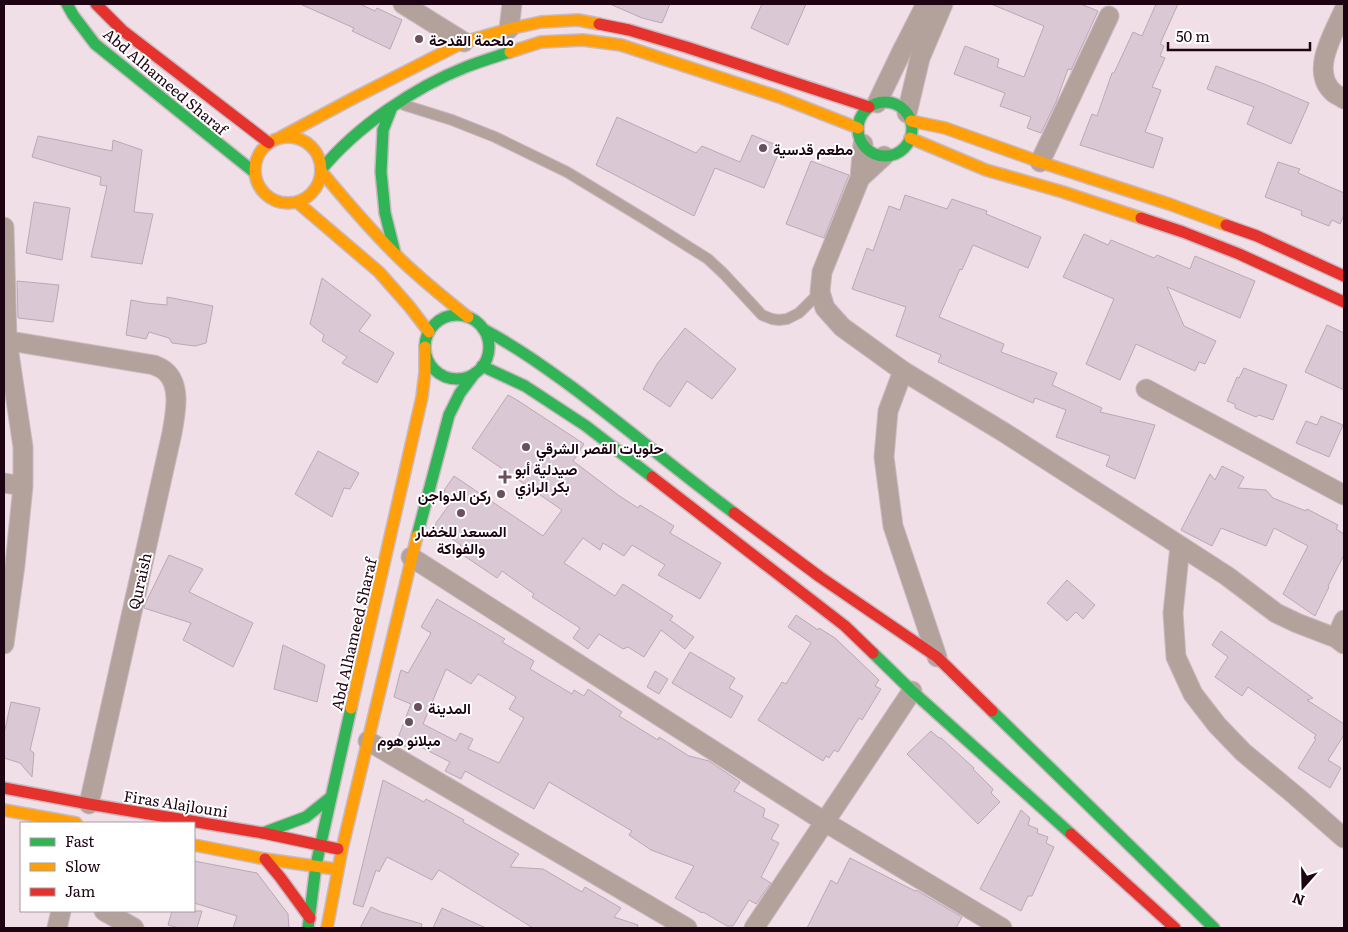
<svg xmlns="http://www.w3.org/2000/svg" width="1348" height="932" font-family="Literata,Vazirmatn,serif">
<style>
.building{fill:#dbc8d5;stroke:#bba8b5;fill-rule:evenodd}
.lines{fill:none;stroke-linecap:round;stroke-linejoin:round}
.lane-casing{stroke:#c9b9c1;stroke-width:12}
.street-casing{stroke:#c9b9c1;stroke-width:21}
.fast-casing{stroke:#c9b9c1;stroke-width:14}
.slow-casing{stroke:#c9b9c1;stroke-width:14}
.jam-casing{stroke:#c9b9c1;stroke-width:14}
.lane{stroke:#b3a29b;stroke-width:10}
.street{stroke:#b3a29b;stroke-width:19}
.fast{stroke:#30b455;stroke-width:11}
.slow{stroke:#ff9f0a;stroke-width:11}
.jam{stroke:#e5322d;stroke-width:11}
.poi-dot{fill:#68515c;stroke:#fff;stroke-width:2}
.labels{text-anchor:middle;dominant-baseline:central;stroke-width:4;stroke-linejoin:round;paint-order:stroke}
.poi-label{font-size:15px;font-weight:bold;fill:#1e0412;stroke:#fff;text-anchor:start}
.street-label{font-size:15px;fill:#1e0412;stroke:#fff}
</style>
<rect width="100%" height="100%" fill="#f0dfe6"/>
<path class="building" d="M300 4H360L375 11 377 8 402 20 390 49 352 31 354 28Z
M610 4H670L662 23 642 18Z
M762 4H806L788 45 751 28Z
M991 4H1081L1098 11 1071 70 1068 69 1056 102 1041 133 1027 128 1031 117 1000 106 1005 93 954 74 965 46 999 59 997 67 1024 77 1044 26Z
M1156 4H1178L1160 44 1164 46 1160 56 1165 58 1152 87 1161 90 1145 132 1163 138 1153 168 1080 145 1092 114 1097 116 1112 73H1114L1133 32 1142 36Z
M1216 66 1264 84 1309 103 1291 144 1247 124 1254 107 1207 89Z
M617 117 696 153 702 146 740 162 752 135 781 147 764 188 715 168 694 216 596 165Z
M38 136 112 151 113 140 142 150 134 212 153 214 142 264 91 257 107 186 100 185 101 177 32 157Z
M811 161 849 175 824 238 786 224Z
M1278 162 1300 169 1298 173 1344 193V215L1340 224 1332 220 1329 226 1301 215 1302 211 1265 197Z
M905 195 947 209 952 199 987 211 986 214 1041 237 1028 268 973 245 962 270 960 269 939 317 1004 344 1001 352 1057 373 1052 385 1102 408 1100 412 1155 425 1135 479 1106 466 1110 456 1056 437 1066 410 1035 398 1033 403 938 362 941 355 896 336 906 307 852 289 867 248 873 251 889 206 900 210Z
M34 202 70 208 62 260 26 253Z
M1084 234 1108 245 1111 240 1154 258 1157 255 1190 269 1195 256 1255 281 1240 318 1167 287 1184 326 1216 341 1205 364 1199 362 1195 371 1136 344 1120 380 1086 364 1114 299 1063 277Z
M322 278 371 315 359 331 394 353 377 383 342 363 347 357 322 341 324 335 310 324Z
M17 281 59 285 53 322 18 318Z
M167 297 213 306 206 343 195 346 172 343 169 338 149 332 146 339 126 335 131 300 146 303 167 305Z
M1327 325 1344 333V390L1305 372Z
M685 328 736 369 712 399 687 381 670 407 643 389 657 364Z
M1244 368 1287 385 1273 420 1259 415 1256 417 1235 408V404L1227 401 1237 377 1239 378Z
M508 395 517 400 584 444 573 461 618 495 638 508 640 505 674 526 670 533 721 563 700 599 658 575 665 565 632 545 624 556 603 543 600 550 583 538 564 563 615 596 623 584 673 616 670 620 694 637 685 649 661 630 644 657 628 647 623 649 599 634 588 649 573 638 580 628 532 597 534 594 502 571 497 578 457 551 461 545 435 527 436 523 449 505 443 496 445 489 454 476 543 536 562 510 472 448Z
M1321 416 1343 425 1329 457 1296 443 1306 421 1317 425Z
M318 451 359 473 350 489 344 488 332 517 295 494Z
M1222 466 1244 477 1238 488 1266 490 1273 498 1306 511 1307 509 1338 525 1336 529 1344 534V555L1328 586 1329 587 1315 616 1283 594 1308 546 1274 528 1266 546 1221 528 1212 546 1181 530 1210 474 1215 480Z
M169 555 203 569 189 592 253 623 233 667 183 640 191 623 144 608 145 604Z
M1067 580 1095 605 1083 619 1076 612 1067 621 1047 603Z
M437 599 505 639 502 642 534 661 530 669 572 694 574 690 584 696 588 689 622 712 619 716 658 740 659 737 689 756 709 761 740 782 734 791 765 809 763 817 779 825 771 839 779 843 761 877 771 883 756 904 749 900 733 926H727L703 912 702 913 675 898 694 866 651 850 629 835 632 831 549 782 534 809 465 771 461 779 445 771 450 762 415 744 413 750 396 743 411 704 394 697 400 673 401 670 408 673 431 633 421 627ZM446 669 471 684 478 674 516 697 509 709 524 718 499 763 468 749 473 739 460 733 456 741 423 724Z
M796 615 818 630 819 628 835 638 879 680 875 686 881 689 862 720 859 718 838 752 834 750 829 758 826 756 823 761 758 720 782 682 786 684 811 643 788 627Z
M1221 631 1313 698 1307 700 1344 724V735L1328 760 1341 768 1330 788 1298 768 1316 739 1314 738 1316 735 1248 687 1242 696 1215 677 1228 657 1212 645Z
M283 645 325 665 317 702 274 689Z
M690 652 735 678 729 688 743 696 731 718 672 683Z
M655 671 668 679 659 694 647 687Z
M11 702 40 708 30 750 34 753 32 777 20 763 4 758V734Z
M931 731 939 738H941L974 768 973 769 993 789 991 793 1000 802 978 824 907 754Z
M383 780 424 802 426 799 464 820 463 822 519 854 510 867 543 869 582 892 585 887 621 908 614 917 638 925 637 928H533L439 870 432 880 387 857 379 872 376 870 363 907 353 904Z
M1021 810 1030 818 1028 825 1038 829 1037 833 1048 837 1046 843 1054 847 1032 896H1028L1021 911 980 889Z
M850 858 915 891 916 890 962 917 956 928H807L831 880 837 884Z
M194 861 257 873 288 914 289 928H233L237 916 194 903Z
M371 907 381 912 422 924 421 928H360Z
M442 908 486 928H433Z
M172 911H202L197 928H179L168 925Z"/>
<g class="lines">
<g class="lane-casing">
<path id="lane" d="M404 105 452 120 495 137 567 172 646 220 708 259 724 274 762 315 772 319 779 320 787 319 799 313 820 292"/>
</g>
<g class="street-casing">
<path id="street" d="M403 4 464 42
M1344 10C1334 33 1309 72 1334 93 1337 95 1341 97 1344 99
M509 29 512 4
M877 103 900 55 926 4
M907 113 920 58 943 4
M863 144 860 178 822 272 820 292 825 308 842 327 903 371 1005 433 1227 576 1276 613 1297 623 1336 638 1344 644
M1040 162 1109 16
M860 178 884 156
M4 227 7 340 23 447V486L15 565 4 644
M4 340 154 365C158 367 162 368 165 371 182 385 175 415 172 433L89 804
M903 371 888 411 884 457 893 526 937 657
M1146 389 1344 495
M4 483 23 486
M1180 546 1173 613 1176 657 1193 694 1217 725 1243 752 1296 796 1344 838
M411 557 825 822 1002 928
M1336 638 1344 620
M368 741 687 928
M104 911 134 928
M57 928 61 911
M754 928 912 691"/>
</g>
<g class="fast-casing">
<path id="fast" d="M67 4 73 15 95 44 254 172
M858 129a27 27 0 1 1 54 0a27 27 0 1 1-54 0Z
M392 107 383 130 381 172 385 213 395 253
M321 170C356 127 415 87 466 67 481 61 495 57 510 52
M425 347a32 32 0 1 1 64 0a32 32 0 1 1-64 0Z
M483 329C515 346 543 366 572 387 627 428 679 472 734 513
M482 366 525 386 586 426 652 477
M417 536 449 415 460 393 475 373
M873 653 912 691 1071 834
M992 711 1214 928
M263 833 306 817 331 797
M308 928 316 865 351 708"/>
</g>
<g class="slow-casing">
<path id="slow" d="M510 52 541 42 583 40 621 45 779 97 858 128
M911 121 945 128 1040 162 1169 204 1226 225
M255 170a33 33 0 1 1 66 0a33 33 0 1 1-66 0Z
M281 137 350 100 464 42 509 29 541 22 578 20 599 24
M910 138 986 170 1063 192 1141 218
M321 171C345 200 369 228 395 254 418 277 443 297 468 317
M297 202 379 272 409 306 429 332
M351 708 422 397 425 372V347
M4 810 76 823
M194 845 265 859 335 869
M327 928 342 849 417 536"/>
</g>
<g class="jam-casing">
<path id="jam" d="M96 4 122 30 269 143
M599 24 629 30 686 47 869 107
M1141 218 1183 232 1239 254 1344 302
M1226 225 1257 236 1344 276
M652 477 845 626 873 653
M734 513 820 577 937 657 992 711
M4 788 89 804 263 833 338 849
M1071 834 1175 928
M265 859 280 877 310 918"/>
</g>
<use href="#lane" class="lane"/>
<use href="#street" class="street"/>
<use href="#fast" class="fast"/>
<use href="#slow" class="slow"/>
<use href="#jam" class="jam"/>
</g>
<g class="poi-dot">
<circle cx="419" cy="39" r="5"/>
<circle cx="763" cy="148" r="5"/>
<circle cx="526" cy="447" r="5"/>
<path d="M502.5 469.5h5v5h5v5h-5v5h-5v-5h-5v-5h5z"/>
<circle cx="501" cy="494" r="5"/>
<circle cx="461" cy="513" r="5"/>
<circle cx="418" cy="707" r="5"/>
<circle cx="409" cy="722" r="5"/>
</g>
<g class="labels">
<g class="poi-label">
<text x="429" y="39">ملحمة القدحة</text>
<text x="773" y="148">مطعم قدسية</text>
<text x="536" y="447">حلويات القصر الشرقي</text>
<text x="515" y="468">صيدلية أبو<tspan x="515" dy="17">بكر الرازي</tspan></text>
<text x="491" y="494" text-anchor="end">ركن الدواجن</text>
<text x="461" y="530" text-anchor="middle">المسعد للخضار<tspan x="461" dy="17">والفواكة</tspan></text>
<text x="428" y="707">المدينة</text>
<text x="409" y="739" text-anchor="middle">مبلانو هوم</text>
</g>
<g class="street-label">
<text transform="translate(166 81) rotate(40)">Abd Alhameed Sharaf</text>
<text transform="translate(139 581) rotate(-77)">Quraish</text>
<text transform="translate(353 634) rotate(-77)">Abd Alhameed Sharaf</text>
<text transform="translate(176 803) rotate(9)">Firas Alajlouni</text>
</g>
</g>
<rect width="1348" height="932" fill="none" stroke="#1e0412" stroke-width="10"/>
<rect x="20" y="822" width="175" height="90" fill="#ffffff" stroke="#a59ba0"/>
<rect x="30" y="838" width="25" height="8" fill="#30b455" stroke="#a59ba0"/>
<text x="65" y="847" font-size="15" fill="#1e0412">Fast</text>
<rect x="30" y="863" width="25" height="8" fill="#ff9f0a" stroke="#a59ba0"/>
<text x="65" y="872" font-size="15" fill="#1e0412">Slow</text>
<rect x="30" y="888" width="25" height="8" fill="#e5322d" stroke="#a59ba0"/>
<text x="65" y="897" font-size="15" fill="#1e0412">Jam</text>
<g transform="translate(1303 887) rotate(200)" stroke="#ffffff" stroke-width="4" paint-order="stroke">
<path d="M0-4L9 19L0 12L-9 19Z" fill="#1e0412"/>
<text y="-8" font-size="14" font-weight="bold" text-anchor="middle" fill="#1e0412">N</text>
</g>
<path d="M1168 42v8h142v-8" fill="none" stroke="#1e0412" stroke-width="2.5"/>
<text x="1176" y="42" font-size="15" fill="#1e0412" stroke="#ffffff" stroke-width="4" paint-order="stroke">50 m</text>
</svg>
